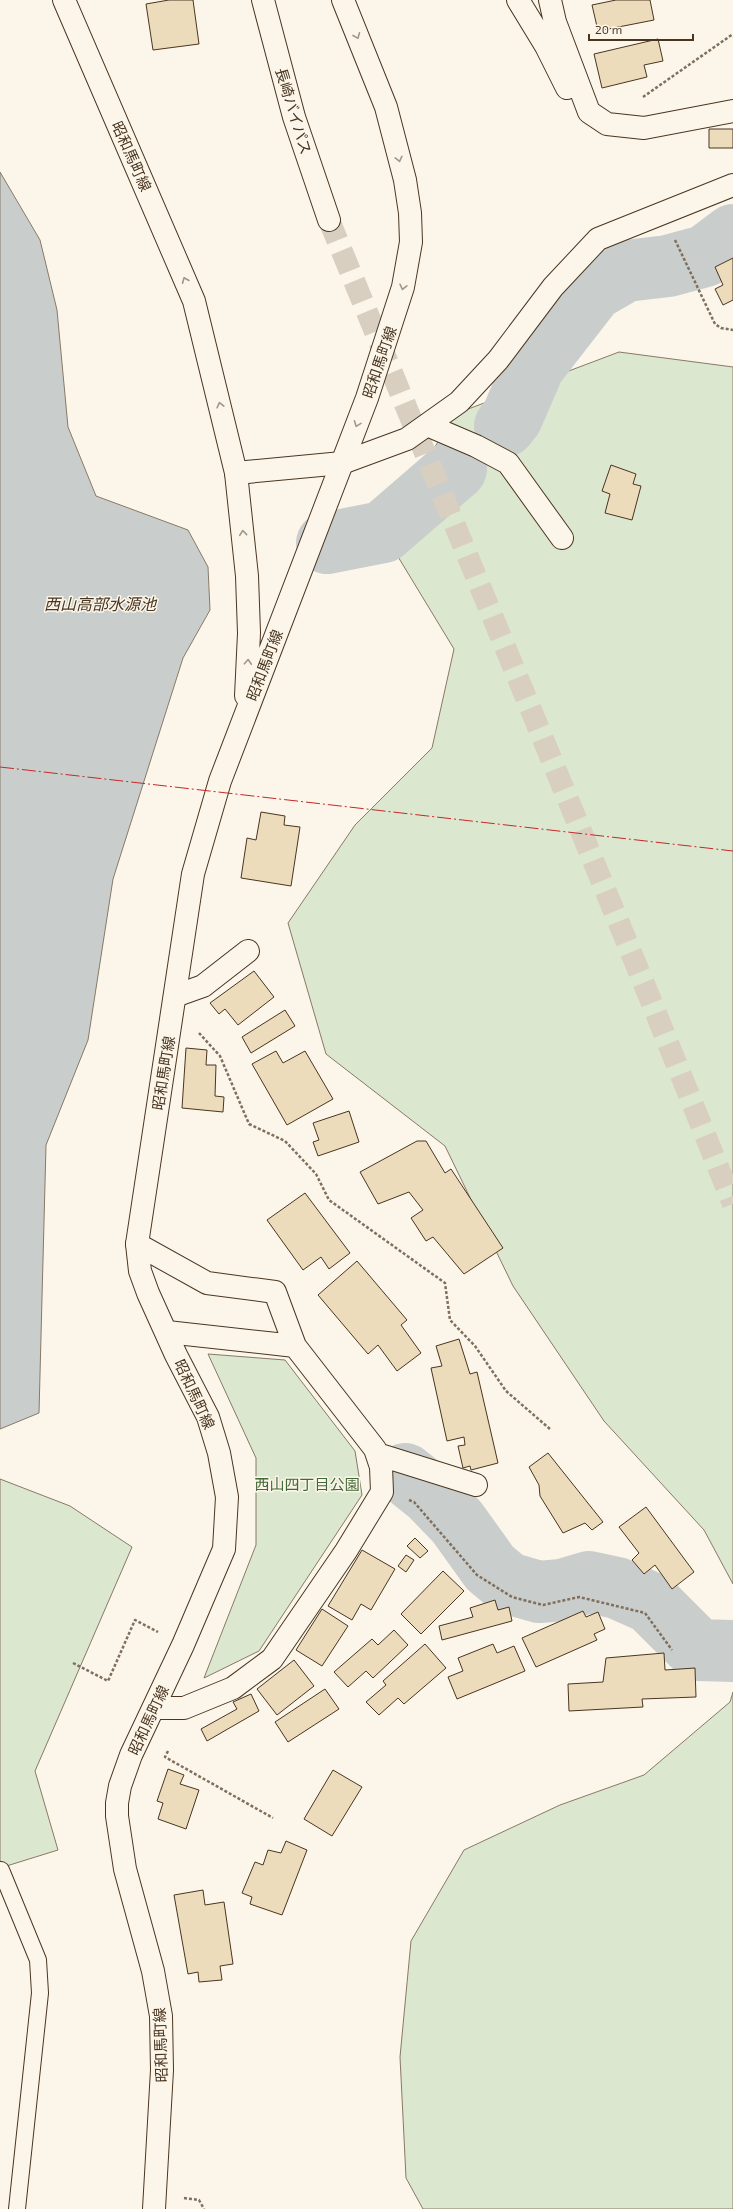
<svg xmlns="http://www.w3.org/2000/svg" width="733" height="2209" font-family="'Exo 2','Noto Sans JP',sans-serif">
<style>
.green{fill:#dce7d0;stroke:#887966}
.water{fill:#c9cecd;stroke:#887966}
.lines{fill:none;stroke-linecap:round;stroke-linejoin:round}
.river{stroke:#c9cecd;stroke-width:62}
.building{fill:#ecdcbc;stroke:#4a3520}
.motorway-tunnel{stroke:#d8cfc1;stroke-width:22;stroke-dasharray:22 11;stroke-linecap:butt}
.service-casing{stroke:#4a3520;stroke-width:18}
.minor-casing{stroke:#4a3520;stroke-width:24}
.secondary-casing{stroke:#4a3520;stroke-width:24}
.motorway-casing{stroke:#4a3520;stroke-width:24}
.path{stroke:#7f6f5c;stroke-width:2.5;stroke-dasharray:3 2;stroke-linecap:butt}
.service{stroke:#fbf6e9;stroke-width:16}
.minor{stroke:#fbf6e9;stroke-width:22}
.secondary{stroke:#fbf6e9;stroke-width:22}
.motorway{stroke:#fbf6e9;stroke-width:22}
.power{stroke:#c62828;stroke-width:1;stroke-dasharray:14 3 2 3;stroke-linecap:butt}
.oneway{stroke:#a29684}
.labels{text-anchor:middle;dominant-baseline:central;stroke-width:3;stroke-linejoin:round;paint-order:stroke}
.street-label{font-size:15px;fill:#4a3520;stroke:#fbf6e9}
.park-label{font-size:15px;fill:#436837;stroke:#fbf6e9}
.water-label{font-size:16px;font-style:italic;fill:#4a3520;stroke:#fbf6e9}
</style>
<rect width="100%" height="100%" fill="#fbf6e9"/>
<path class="green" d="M619 352 733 367V1584L704 1530 604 1421 513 1286 445 1146 326 1054 288 923 355 825 432 748 454 649 383 532 455 414Z
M208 1354 285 1360 355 1451 362 1495 259 1651 204 1678 256 1545V1458Z
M0 1479 70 1506 132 1547 35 1771 58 1850 0 1868Z
M733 1692V2209H423L406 2178 400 2057 411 1941 464 1850 560 1805 644 1775 730 1702Z"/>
<path class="water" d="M0 172 40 240 57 310 68 427 96 496 188 530 208 567 210 610 183 658 113 879 88 1040 46 1145 39 1413 0 1429Z"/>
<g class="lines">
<path class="river" d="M505 426 512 417 534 366 593 290 626 271 668 266 705 256 733 235
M327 543 383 532 456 469
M405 1474 430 1494 457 1522 490 1568 508 1583 539 1592 562 1590 589 1582 617 1588 651 1603 698 1650 733 1651"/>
</g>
<path class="building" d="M169 0H193L199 44 153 50 146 4Z
M616 0H650L654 20 598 31 592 5Z
M658 39 663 61 644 65 647 77 602 88 594 54Z
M709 129H733V148H709Z
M733 258V300L723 305 715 289 723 285 715 267Z
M611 465 636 474 633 484 641 486 632 520 605 513 610 494 602 491Z
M261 812 285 816 284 825 300 827 291 886 241 878 247 838 256 840Z
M254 971 274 997 238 1025 225 1009 219 1014 210 1003Z
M285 1010 295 1026 251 1053 242 1037Z
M186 1048 207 1050 206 1065H216L215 1096 224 1097 223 1112 182 1108Z
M276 1051 283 1063 305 1051 333 1099 287 1125 252 1064Z
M349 1111 359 1142 318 1156 313 1142 319 1140 313 1123Z
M417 1141H426L445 1173 451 1169 503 1248 464 1274 433 1237 426 1241 411 1218 423 1210 409 1192 378 1204 360 1172Z
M305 1193 350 1253 329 1269 321 1257 303 1270 267 1220Z
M357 1261 407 1320 401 1325 421 1353 397 1371 378 1345 368 1354 318 1295Z
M459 1339 470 1374 477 1372 498 1463 471 1470 470 1466 463 1468 458 1446 465 1445 464 1437 447 1441 431 1368 442 1366 436 1346Z
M548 1453 603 1522 592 1530 585 1523 563 1533 540 1496 539 1485 529 1467Z
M646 1507 694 1572 672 1589 655 1565 644 1574 632 1560 639 1553 619 1527Z
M415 1538 428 1551 420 1558 407 1546Z
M362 1550 395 1569 371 1610 361 1604 352 1620 328 1606Z
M406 1555 414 1560 406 1572 398 1566Z
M443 1571 464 1591 421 1634 401 1614Z
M495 1600 498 1610 509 1607 512 1621 442 1640 439 1626 473 1617 470 1608Z
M322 1609 348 1626 322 1666 296 1650Z
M583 1611 586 1617 598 1612 605 1629 594 1634 597 1640 536 1667 522 1638Z
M394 1630 408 1645 373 1678 366 1671 348 1687 334 1672 372 1639 378 1645Z
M425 1644 446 1668 404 1704 398 1698 379 1715 366 1702 386 1685 383 1681Z
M493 1644 497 1653 514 1646 525 1671 457 1699 448 1677 463 1671 458 1658Z
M664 1653 665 1670 695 1668 696 1697 642 1699 643 1707 569 1711 568 1684 603 1682 606 1658Z
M294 1660 314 1686 277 1715 257 1689Z
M325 1689 339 1709 288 1742 275 1722Z
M251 1694 259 1711 207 1741 201 1729 237 1709 233 1702Z
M168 1769 184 1775 180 1784 199 1790 186 1829 158 1819 163 1803 157 1801Z
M333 1770 362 1787 332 1836 304 1819Z
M286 1841 307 1850 282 1915 250 1904 252 1897 242 1893 255 1862 263 1865 268 1850 281 1853Z
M203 1890 205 1905 224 1902 233 1964 220 1966 222 1980 199 1982 198 1972 188 1974 174 1895Z"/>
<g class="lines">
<path class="motorway-tunnel" d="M329 220 649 996 733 1204"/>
<g class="service-casing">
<path id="service" d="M1 1870 38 1960 40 1993 17 2209"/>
</g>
<g class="minor-casing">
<path id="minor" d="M518 0 546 46 567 88
M550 0 555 22 589 112 607 124 644 128 733 111
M427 425 476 446 508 463 562 538
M236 473 342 463 407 439 459 402 498 360 553 287 598 239 733 185
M175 996 203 986 248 951
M137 1244 207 1283 275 1292 295 1346
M377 1454 476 1485
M154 1708H184L233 1688 272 1659 346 1551 382 1492 381 1467 375 1449 295 1346 167 1332"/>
</g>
<g class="secondary-casing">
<path id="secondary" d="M64 0 194 301 236 473 247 576 249 633 246 696
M154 2209 162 2070 161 2016 153 1971 125 1869 117 1816V1803L120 1786 131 1755 183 1645 224 1549 227 1497 219 1453 208 1417 176 1355 148 1293 140 1271 137 1244 193 874 220 781 367 398 403 287 411 242 410 213 405 180 386 107 343 0"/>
</g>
<g class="motorway-casing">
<path id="motorway" d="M263 0 294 117 329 220"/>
</g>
<path class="path" d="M643 97 733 34
M675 240 715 324 721 328 733 330
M199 1033 220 1056 249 1124 285 1141 316 1174 329 1200 445 1283 450 1320 475 1346 506 1391 550 1429
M409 1500 414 1502 477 1575 512 1597 543 1605 579 1597 645 1613 672 1650
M73 1663 108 1681 135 1620 158 1632
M168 1751 165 1757 273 1818
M184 2198 199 2200 204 2209"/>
<use href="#service" class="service"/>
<use href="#minor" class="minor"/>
<use href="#secondary" class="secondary"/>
<use href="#motorway" class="motorway"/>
<path class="power" d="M0 767 733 851"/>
</g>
<defs><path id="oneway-chevron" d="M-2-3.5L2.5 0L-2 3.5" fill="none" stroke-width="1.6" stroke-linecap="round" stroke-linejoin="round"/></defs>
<g class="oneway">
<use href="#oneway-chevron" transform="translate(357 36) rotate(68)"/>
<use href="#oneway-chevron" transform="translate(399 159) rotate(76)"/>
<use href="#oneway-chevron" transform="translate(185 280) rotate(-113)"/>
<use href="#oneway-chevron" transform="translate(403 287) rotate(103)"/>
<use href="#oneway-chevron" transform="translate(220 405) rotate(-104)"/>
<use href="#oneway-chevron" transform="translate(357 424) rotate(111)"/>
<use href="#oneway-chevron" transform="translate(243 533) rotate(-96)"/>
<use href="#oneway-chevron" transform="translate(248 662) rotate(-87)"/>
</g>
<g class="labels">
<g class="street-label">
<text transform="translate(294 111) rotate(73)">長崎バイパス</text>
<text transform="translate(132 156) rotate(66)">昭和馬町線</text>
<text transform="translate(379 362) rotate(-71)">昭和馬町線</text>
<text transform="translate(264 665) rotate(-69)">昭和馬町線</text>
<text transform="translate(163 1073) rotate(-81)">昭和馬町線</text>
<text transform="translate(195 1394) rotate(65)">昭和馬町線</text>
<text transform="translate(148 1720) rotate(-65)">昭和馬町線</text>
<text transform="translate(160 2045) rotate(-92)">昭和馬町線</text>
</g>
<g class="park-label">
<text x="307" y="1484">西山四丁目公園</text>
</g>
<g class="water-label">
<text x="100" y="603">西山高部水源池</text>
</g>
</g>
<path d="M589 34v6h104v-6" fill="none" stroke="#4a3520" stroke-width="2"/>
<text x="595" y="34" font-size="12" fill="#4a3520" stroke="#fbf6e9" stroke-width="3" paint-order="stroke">20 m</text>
</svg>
